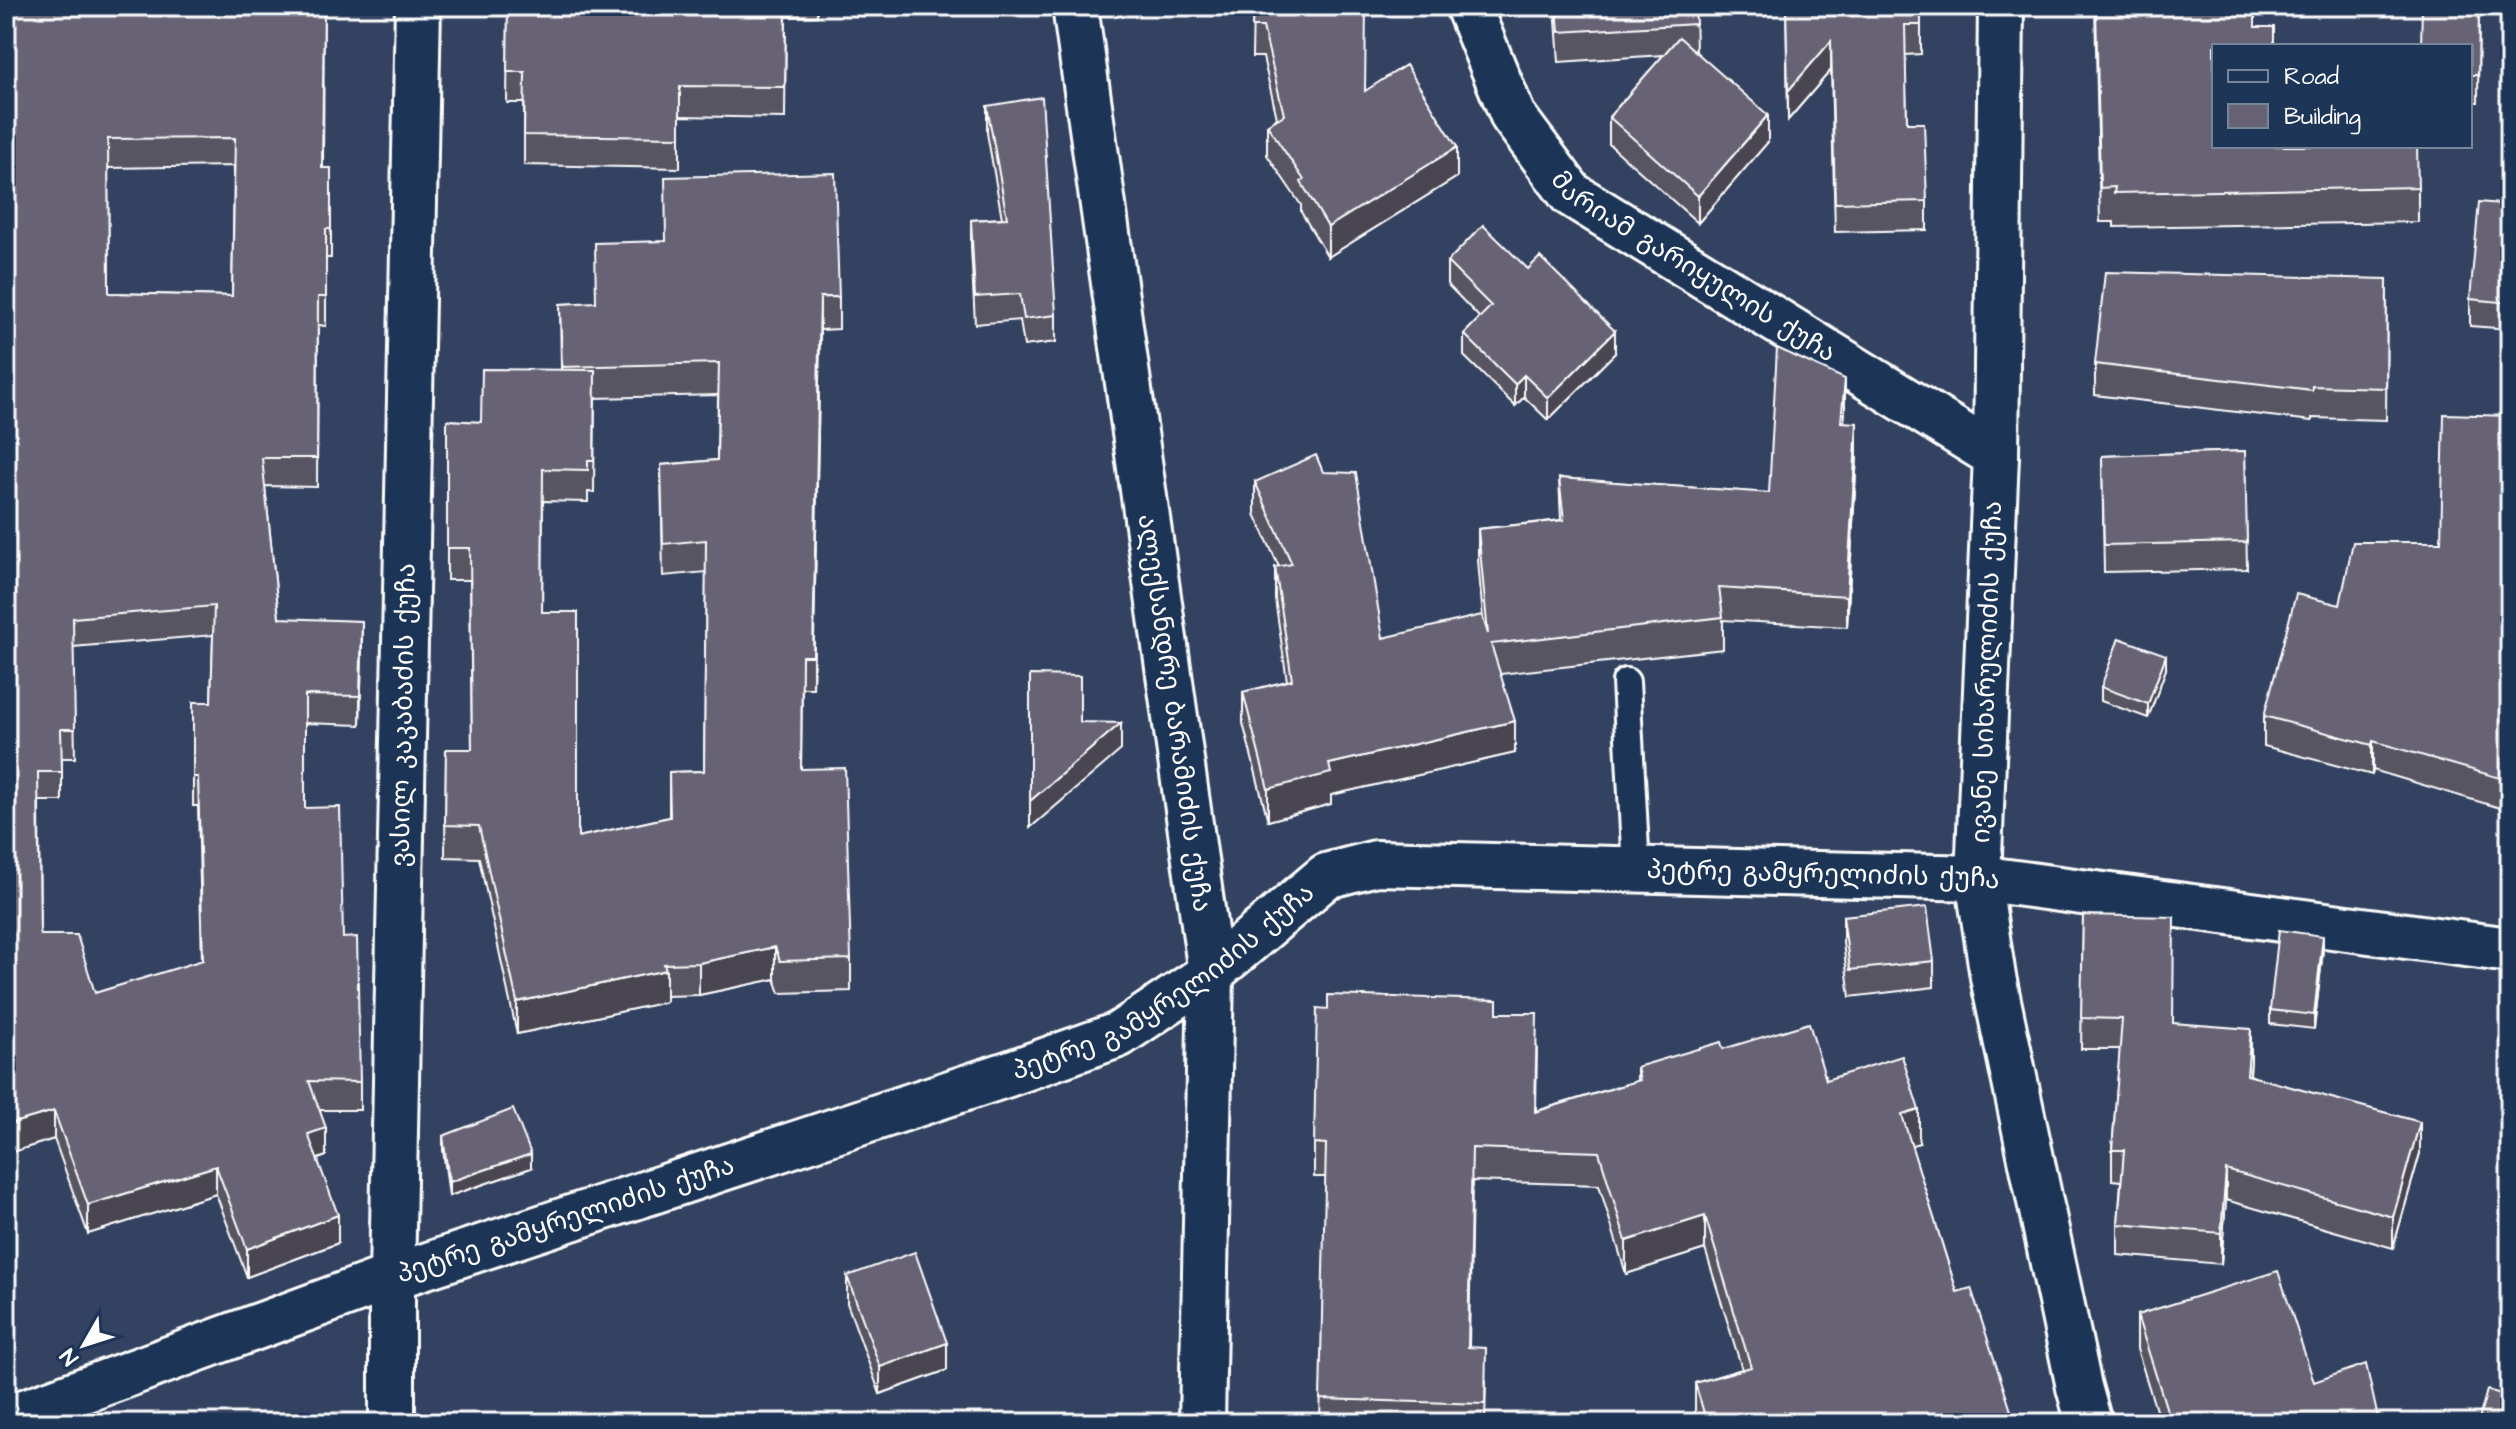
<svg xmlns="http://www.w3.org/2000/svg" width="2516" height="1429" font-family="'Architects Daughter','Noto Sans Georgian',sans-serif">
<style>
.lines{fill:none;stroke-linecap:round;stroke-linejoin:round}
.lane-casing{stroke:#fff;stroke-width:32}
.street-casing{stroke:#fff;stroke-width:50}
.secondary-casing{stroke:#fff;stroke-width:50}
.lane{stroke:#1d3557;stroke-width:26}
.street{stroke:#1d3557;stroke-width:44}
.secondary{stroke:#1d3557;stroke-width:44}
.wall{fill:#595464;stroke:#fff;stroke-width:2;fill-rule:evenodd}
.shaded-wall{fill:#484551;stroke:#fff;stroke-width:2}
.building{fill:#676274;stroke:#fff;stroke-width:2;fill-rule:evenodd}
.labels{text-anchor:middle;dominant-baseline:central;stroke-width:8;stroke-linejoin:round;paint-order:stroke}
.street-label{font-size:26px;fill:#fff;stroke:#1d3557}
</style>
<rect width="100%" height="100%" fill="#334260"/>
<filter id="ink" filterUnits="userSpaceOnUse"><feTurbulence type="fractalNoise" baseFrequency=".0125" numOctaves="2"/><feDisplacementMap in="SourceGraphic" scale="16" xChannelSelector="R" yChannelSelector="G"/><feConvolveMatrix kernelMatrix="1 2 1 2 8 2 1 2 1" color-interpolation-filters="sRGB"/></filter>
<g filter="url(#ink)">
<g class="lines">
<g class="lane-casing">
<path id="lane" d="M1626 682 1636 869"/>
</g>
<g class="street-casing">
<g id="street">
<path id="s1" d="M1075 6 1211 973"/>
<path id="s2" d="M1468 6 1513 116 1571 194 1996 456"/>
<path d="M2001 6 1996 456 1978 878 1993 977 2079 1387 2089 1423"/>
<path id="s3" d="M392 1423V1277L418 6"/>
</g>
</g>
<g class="secondary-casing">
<g id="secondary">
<path id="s4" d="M6 1419 392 1277 1008 1074 1118 1035 1211 973 1326 876 1376 863 1978 878 2510 950"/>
<path d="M1202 1423 1211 973"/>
</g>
</g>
<use href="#lane" class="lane"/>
<use href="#street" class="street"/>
<use href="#secondary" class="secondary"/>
</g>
<path class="wall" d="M6 6H326V9H324L323 168H331V258H326V326L318 325 317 487 265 486 279 618 362 649 360 725 305 723V808L343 938 360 1082V1110H320L326 1156 318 1159 338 1243 247 1277 216 1194 88 1234 54 1139 6 1154ZM234 166 232 296 109 293 108 168ZM213 635 211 702H193V806H198L202 961 95 993 40 935 39 801H62V758H75L73 647Z
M502 6H817V16L786 17 785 118 680 116V168L524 165V103H507L508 13H502Z
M1253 6 1365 91 1457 177 1328 257 1301 212V205L1267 155V125L1277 118 1263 57H1252Z
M1555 6H1695L1696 52 1768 142 1698 223 1609 144V117L1664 55 1559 62Z
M1786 6H1921V54L1905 55 1907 123 1927 201V230L1835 232 1831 70 1788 120Z
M2095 6H2255L2214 46 2418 187V222L2114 227V222H2100Z
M2479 6 2478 102H2470V46Z
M987 106 1056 315V342L1024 346 1020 320 975 324 971 247V220L1002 218 987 133Z
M2510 205V329L2470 326V299Z
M1447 262 1615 353 1548 420 1524 397 1515 406 1464 356V334L1480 318 1447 284Z
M2387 279 2386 420 2312 418V421L2095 395V364Z
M839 297V329L820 330 813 688H802L801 769 851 959V991L780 993 775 979 699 995 666 996V1002L517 1034 479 858 445 857 446 749H472L470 580H447V420L481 422 561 370 560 304ZM718 395 717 460 661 465 663 576 706 572 704 771 669 772V817L578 837 542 612 543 501 588 502V492H594L595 398Z
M1845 411 1844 422 1857 455 1847 627 1723 620V649L1500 674 1515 753 1331 795V804L1268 821 1243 723V692L1287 681 1275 599V567H1279L1255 514V482L1383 638 1483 619 1478 560V529L1561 520 1559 478 1769 493Z
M2510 416V811L2373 770 2372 775 2264 746V716L2340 605 2441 542Z
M2245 451 2247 569 2104 572 2102 456Z
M2166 669 2148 718 2101 701V687Z
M2083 915 2173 1023 2251 1060 2250 1075 2420 1153 2393 1248 2226 1200 2221 1264 2118 1255V1224L2121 1181 2112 1180V1150L2120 1049H2081Z
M1843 916 1934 961V987L1850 997 1843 943Z
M2323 950 2314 1029 2270 1024V1010Z
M1497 1013 1537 1047 1536 1111 1637 1081V1067L1723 1049 1826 1080 1919 1143 1911 1145 1957 1292 2015 1423H1697L1695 1416V1383L1742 1369 1705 1249 1626 1274 1599 1185 1472 1181 1469 1347 1486 1381 1485 1423H1320L1326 1177H1314V1143Z
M443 1136 531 1168 449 1196 443 1150Z
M847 1276 947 1370 880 1394 847 1303Z
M2137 1315 2314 1382 2378 1418V1423H2160L2137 1349Z"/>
<path class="shaded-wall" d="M1831 41V70L1788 120V91Z
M1768 115V142L1698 223V196Z
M1457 147V177L1328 257V227Z
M820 297V330L813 688V656Z
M1615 331V353L1548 420V398Z
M1524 375V397L1515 406V384Z
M1845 379V411L1841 454V422Z
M1857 423V455L1847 627V596Z
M362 621V649L360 725V696Z
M2166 655V669L2148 718V704Z
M1515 721V753L1331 795V804L1268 821V789L1329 764Z
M1121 723V750L1030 828V801Z
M2373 741V770L2372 775V745Z
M2323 936V950L2314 1029V1015Z
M775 947V979L699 995V963Z
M666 970V1002L517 1034V1002Z
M2251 1029V1060L2247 1105V1075Z
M1919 1110V1143L1902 1148V1115Z
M54 1111V1139L6 1154V1125Z
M2420 1122V1153L2393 1248V1217Z
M326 1128V1156L308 1163V1134Z
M531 1154V1168L449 1196V1182Z
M216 1166V1194L88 1234V1205Z
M2226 1170V1200L2221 1264V1233Z
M338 1215V1243L247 1277V1249Z
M1705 1216V1249L1626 1274V1241Z
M947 1343V1370L880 1394V1367Z"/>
<path class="building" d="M6 6H324L322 168H331V229H326V297H318L317 458H262L279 618 362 621 360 696 305 695V808L340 807 343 938 357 937 360 1082 309 1081 326 1128 308 1134 338 1215 247 1249 216 1166 88 1205 54 1111 6 1125ZM235 138 232 296 109 293 108 139ZM214 606 211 702H193V777H198L203 960 95 993 77 935H40L38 772H62L61 729H75L73 618Z
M508 6H786L785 87 680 86V137L524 135 525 72H507Z
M1253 6H1366L1365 91 1406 65 1457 147 1328 227 1301 182 1304 180 1267 125 1284 115 1263 27H1252Z
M1557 6H1695L1696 24 1559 32Z
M1786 6H1921V25H1905L1907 123H1924L1927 201 1835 203 1831 41 1788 91Z
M2096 6H2255V27H2274V46H2214V146H2417L2418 187 2114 193 2115 187 2100 188Z
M2422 6H2479L2478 75H2470V46H2421Z
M1679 37 1768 115 1698 196 1609 117Z
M1042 97 1056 315 1024 319 1020 294 975 297 971 220 1007 218 987 106Z
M835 173 839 297H820L813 656H802L801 769 845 768 851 959 780 961 775 947 699 963 664 964 666 970 517 1002 479 826 445 825 446 749H472L470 548H447V420L481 422 482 369 595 370 594 460H588V470L543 469 542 612H578V837L670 817 669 772 704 771 706 540 663 544 661 465 717 460 719 363 562 367 560 304 596 302 595 243 666 241 665 177Z
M2479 202 2510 205V303L2470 299Z
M1483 225 1528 269 1540 257 1615 331 1548 398 1524 375 1515 384 1464 334 1491 306 1447 262Z
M2105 272 2387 279 2386 388 2312 386V390L2095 364Z
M1777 348 1845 379 1841 422 1857 423 1847 596 1719 588 1723 617 1491 644 1515 721 1329 764 1331 773 1268 789 1243 692 1292 680 1275 567 1292 564 1255 482 1316 455 1323 472 1356 473 1383 638 1482 615 1488 634 1478 529 1564 520 1559 478 1769 493Z
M2444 414 2510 416V781L2373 741 2372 745 2264 716 2296 594 2340 605 2353 542H2441Z
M2245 451 2247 542 2104 545 2102 456Z
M2119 638 2166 655 2148 704 2101 687Z
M1030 675 1080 676V722L1121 723 1030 801Z
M1927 907 1934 961 1850 970 1843 916Z
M2083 915 2174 917 2173 1023 2251 1029 2247 1075 2420 1122 2393 1217 2226 1170 2221 1233 2118 1224 2124 1150H2112L2122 1019 2081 1018Z
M2279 930 2323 936 2314 1015 2270 1010Z
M1328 995 1497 1000V1013H1537L1535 1112 1640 1080 1637 1067 1721 1042 1723 1049 1809 1023 1826 1080 1902 1056 1919 1110 1902 1115 1957 1292 1971 1288 2015 1423H1707L1695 1383 1751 1367 1705 1216 1626 1241 1599 1152 1472 1148 1468 1347 1486 1348 1485 1404 1320 1399 1326 1144 1314 1143 1317 1008 1328 1009Z
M513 1109 531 1154 449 1182 443 1136Z
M915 1252 947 1343 880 1367 847 1276Z
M2278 1271 2314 1382 2366 1364 2378 1418 2317 1423H2171L2137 1315Z
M2510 1374V1423H2478L2487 1390 2505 1395Z"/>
</g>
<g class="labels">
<g class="street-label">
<text stroke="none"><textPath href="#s2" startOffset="358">მარიამ გარიყულის ქუჩა</textPath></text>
<text transform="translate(1987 672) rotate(-88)">ივანე სიხარულიძის ქუჩა</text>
<text stroke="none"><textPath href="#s1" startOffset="714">ალექსანდრე ბარამიძის ქუჩა</textPath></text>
<text stroke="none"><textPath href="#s3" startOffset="708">ვასილ კაკაბაძის ქუჩა</textPath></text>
<text stroke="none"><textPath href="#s4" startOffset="1938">პეტრე გამყრელიძის ქუჩა</textPath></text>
<text stroke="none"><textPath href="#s4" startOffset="1242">პეტრე გამყრელიძის ქუჩა</textPath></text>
<text stroke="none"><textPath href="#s4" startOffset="594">პეტრე გამყრელიძის ქუჩა</textPath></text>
</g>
</g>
<rect width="2516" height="1429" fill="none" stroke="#1d3557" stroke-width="32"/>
<rect x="16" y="16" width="2484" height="1397" fill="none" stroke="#fff" stroke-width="3" filter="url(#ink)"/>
<rect x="2212" y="44" width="260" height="104" fill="#1d3557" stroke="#77869a" stroke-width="2"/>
<rect x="2228" y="70" width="40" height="12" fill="#1d3557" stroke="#77869a" stroke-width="2"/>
<text x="2284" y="84" font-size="24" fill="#ffffff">Road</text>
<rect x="2228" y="104" width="40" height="24" fill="#676274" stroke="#77869a" stroke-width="2"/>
<text x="2284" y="124" font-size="24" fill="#ffffff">Building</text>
<g transform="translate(84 1345) rotate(231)" stroke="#1d3557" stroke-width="6" paint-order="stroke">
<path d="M0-6L14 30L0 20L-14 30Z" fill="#ffffff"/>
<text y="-12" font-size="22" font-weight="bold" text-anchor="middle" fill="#ffffff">N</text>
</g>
</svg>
